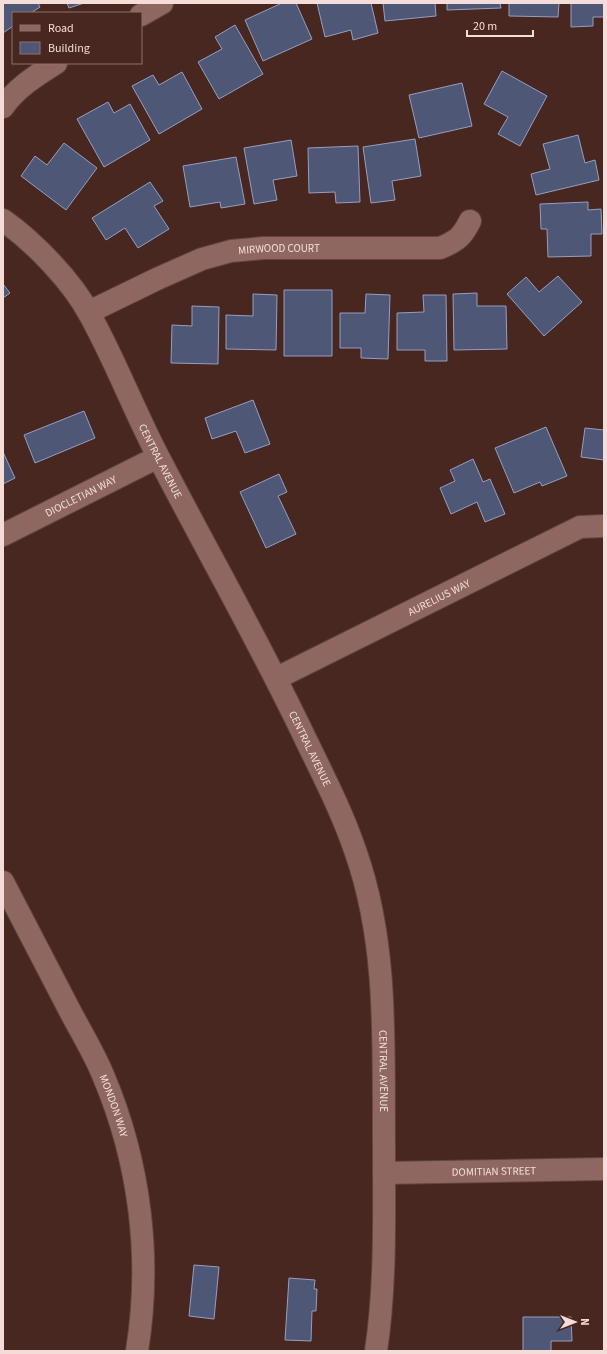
<svg xmlns="http://www.w3.org/2000/svg" width="607" height="1354" font-family="'Source Sans 3',sans-serif">
<style>
.building{fill:#4f5776;stroke:#959fc1}
.lines{fill:none;stroke-linecap:round;stroke-linejoin:round}
.minor-casing{stroke:#61453f;stroke-width:24}
.minor{stroke:#8e6860;stroke-width:22}
.labels{text-anchor:middle;dominant-baseline:central;stroke-width:3.5;stroke-linejoin:round;paint-order:stroke}
.street-label{font-size:11px;fill:#f4ddd8;stroke:#482720}
</style>
<rect width="100%" height="100%" fill="#482720"/>
<path class="building" d="M3 3H38L40 7 31 13H13V26L3 33Z
M67 3H84L69 8Z
M282 3H296L312 39 263 61 245 20Z
M317 3H371L378 33 353 40 351 30 325 37Z
M383 3H435L436 16 385 21Z
M447 3H500L501 8 447 10Z
M509 3H559L558 17 509 16Z
M571 3H604V17H593V26L571 27Z
M235 25 263 74 219 99 198 62 222 49 215 37Z
M502 71 547 96 520 146 498 134 508 117 484 104Z
M182 72 202 109 159 134 132 86 153 75 159 85Z
M462 83 472 126 419 138 409 95Z
M108 102 114 113 130 104 150 140 104 167 77 119Z
M578 135 585 163 595 160 599 180 536 195 531 174 550 169 543 144Z
M415 139 421 176 392 181 395 200 371 203 363 147Z
M291 140 297 176 273 180 277 200 254 204 244 148Z
M64 143 97 168 66 210 21 176 35 156 47 165Z
M358 146 360 202 336 203 335 192 309 193 308 148Z
M236 157 245 204 221 208 220 202 190 207 183 166Z
M150 182 163 201 154 206 169 229 138 248 125 228 106 240 92 218Z
M588 202V210L601 209 602 234H591V256L548 257 547 229H541L540 204Z
M558 276 582 302 544 336 507 294 526 277 539 292Z
M3 284 10 293 3 298Z
M284 290H332V356H284Z
M477 293V306H506L507 349 454 350 453 294Z
M253 294 277 295 276 350 226 349V315L253 316Z
M366 294 390 295 388 359 361 358V348H340V313H365Z
M423 295H446L447 361H425V350H397V313L424 312Z
M192 306 219 307 218 364 171 363 172 325 192 326Z
M253 400 270 444 245 453 236 431 212 439 205 418Z
M84 411 95 438 35 463 24 435Z
M546 427 567 476 542 486 540 482 514 493 495 448Z
M585 428 604 430V460L581 457Z
M3 452 15 478 3 484Z
M473 459 483 482 490 479 505 514 485 522 477 502 451 514 440 488 455 481 450 470Z
M279 474 287 492 278 496 296 534 266 548 240 492Z
M194 1265 219 1267 214 1319 189 1316Z
M289 1278 315 1280 314 1289H317L316 1311H312L311 1341 285 1340Z
M523 1317H571L572 1341H551V1351H523Z"/>
<g class="lines">
<g class="minor-casing">
<g id="minor">
<path d="M141 15 162 3"/>
<path d="M3 107C16 88 37 75 56 63"/>
<path id="s1" d="M3 220C34 242 72 281 90 315 116 362 135 413 160 460 208 553 261 645 306 740 324 777 343 814 356 853 389 947 383 1049 384 1147 384 1215 386 1284 376 1351"/>
<path id="s2" d="M89 312 159 278 202 259 231 251 264 248H440C457 241 462 237 470 221"/>
<path id="s3" d="M3 535 158 457"/>
<path id="s4" d="M277 678 580 527 604 526"/>
<path id="s5" d="M3 882C25 925 48 968 70 1011 81 1032 94 1053 103 1075 140 1162 152 1258 137 1351"/>
<path id="s6" d="M384 1173 604 1169"/>
</g>
</g>
<use href="#minor" class="minor"/>
</g>
<g class="labels">
<g class="street-label">
<text stroke="none"><textPath href="#s2" startOffset="203">MIRWOOD COURT</textPath></text>
<text stroke="none"><textPath href="#s1" startOffset="292">CENTRAL AVENUE</textPath></text>
<text stroke="none"><textPath href="#s3" startOffset="87">DIOCLETIAN WAY</textPath></text>
<text stroke="none"><textPath href="#s4" startOffset="181">AURELIUS WAY</textPath></text>
<text stroke="none"><textPath href="#s1" startOffset="616">CENTRAL AVENUE</textPath></text>
<text stroke="none"><textPath href="#s1" startOffset="951">CENTRAL AVENUE</textPath></text>
<text stroke="none"><textPath href="#s5" startOffset="250">MONDON WAY</textPath></text>
<text stroke="none"><textPath href="#s6" startOffset="110">DOMITIAN STREET</textPath></text>
</g>
</g>
<rect width="607" height="1354" fill="none" stroke="#f4ddd8" stroke-width="8"/>
<rect x="12" y="12" width="130" height="52" fill="#482720" stroke="#8d706a"/>
<rect x="20" y="25" width="20" height="6" fill="#8e6860" stroke="#8d706a"/>
<text x="48" y="32" font-size="12" fill="#f4ddd8">Road</text>
<rect x="20" y="42" width="20" height="12" fill="#4f5776" stroke="#8d706a"/>
<text x="48" y="52" font-size="12" fill="#f4ddd8">Building</text>
<g transform="translate(575 1322) rotate(90)" stroke="#482720" stroke-width="3" paint-order="stroke">
<path d="M0-3L7 15L0 10L-7 15Z" fill="#f4ddd8"/>
<text y="-6" font-size="11" font-weight="bold" text-anchor="middle" fill="#f4ddd8">N</text>
</g>
<path d="M467 30v6h66v-6" fill="none" stroke="#f4ddd8" stroke-width="2"/>
<text x="473" y="30" font-size="12" fill="#f4ddd8" stroke="#482720" stroke-width="3" paint-order="stroke">20 m</text>
</svg>
